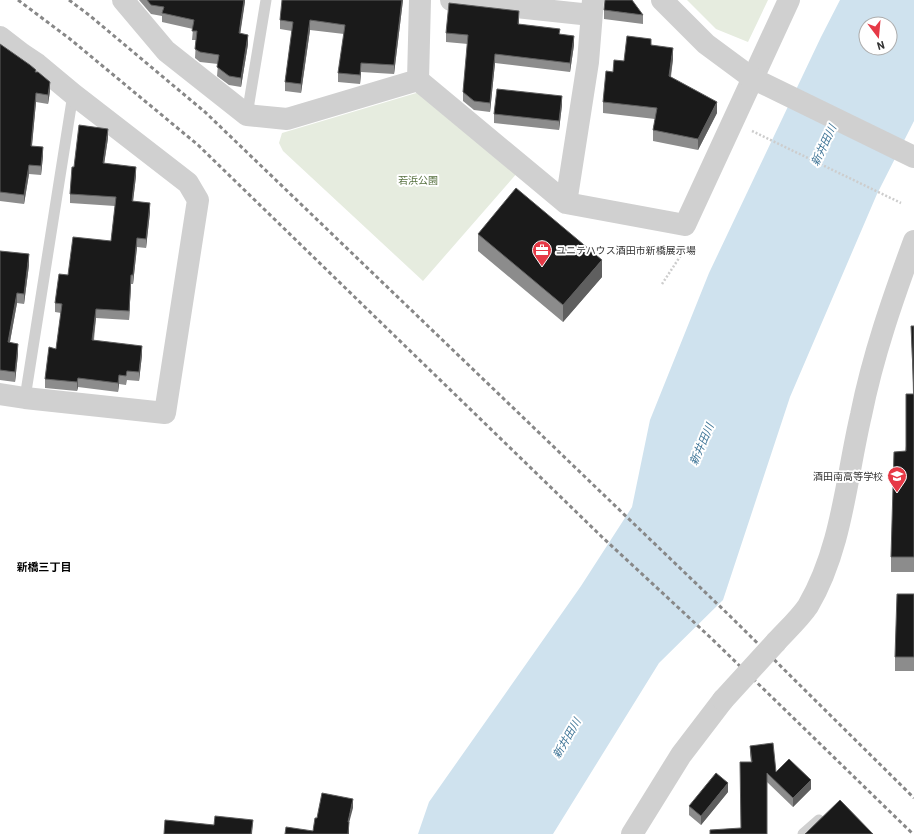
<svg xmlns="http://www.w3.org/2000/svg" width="914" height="834" font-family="Barlow,'Noto Sans JP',sans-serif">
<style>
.park{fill:#e6ecdf}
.water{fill:#cfe2ee;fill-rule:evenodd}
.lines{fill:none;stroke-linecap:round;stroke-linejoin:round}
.path{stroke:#cdcdcd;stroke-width:2.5;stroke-dasharray:2 2;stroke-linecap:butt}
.service{stroke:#d0d0d0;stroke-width:11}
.minor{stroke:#d0d0d0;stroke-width:22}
.tertiary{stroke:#d0d0d0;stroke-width:22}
.rail{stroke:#888;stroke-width:3;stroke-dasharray:4 3;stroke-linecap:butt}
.tertiary-bridge{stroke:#d0d0d0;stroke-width:22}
.wall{fill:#8c8c8c}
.shaded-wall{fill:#5f5f5f}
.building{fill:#1a1a1a;stroke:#5f5f5f}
.labels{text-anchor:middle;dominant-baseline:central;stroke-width:4;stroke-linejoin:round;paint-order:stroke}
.park-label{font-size:10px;fill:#56703f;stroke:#fff}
.poi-label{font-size:10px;fill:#333;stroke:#fff;text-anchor:start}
.water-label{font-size:11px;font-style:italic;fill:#3f7597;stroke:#fff}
.neighbourhood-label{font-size:11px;font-weight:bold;fill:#000;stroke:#fff}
</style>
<rect width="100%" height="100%" fill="#fff"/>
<path class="park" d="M687 0H768L748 42 716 29Z
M423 91 518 172 423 281 283 151 279 143 282 133Z"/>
<path class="water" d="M840 0H914V121L877 194 790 397 723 600 659 663 553 834H418L429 802 581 586 632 507 650 420 709 273 821 37ZM866 24H890V48H866Z"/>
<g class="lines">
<path class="path" d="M752 131 901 203
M662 284 687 246"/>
<path class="service" d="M247 115 266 0
M25 398 73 94
M803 834 819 820"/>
<path class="minor" d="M123 0 166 51 247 115 287 119 418 80
M451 0 591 15
M0 37 22 54 37 64 73 94 188 183 198 200 165 413 25 398 0 394
M418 80 566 203 588 62 593 0
M418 80 420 0
M566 203 685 225 789 0"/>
<path class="tertiary" d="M662 0 706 44 752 78 914 157
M776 642C786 631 800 618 808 606 842 548 846 479 861 415 873 355 893 298 914 241
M632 834 681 755 723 700"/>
<path class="rail" d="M18 0 70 39 198 145 601 536 711 638 913 834
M69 0 89 15 205 112 732 618 914 798"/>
<path class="tertiary-bridge" d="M723 700 776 642"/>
</g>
<path class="wall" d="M139 0H245L240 33 248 44 241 87 229 85 217 76 218 64 200 62 195 58 196 40H192L193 29 162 22V16L151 14Z
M403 0 394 74 361 72 360 84 338 82V73L344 34 310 30 301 93 285 91V82L292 31 280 29V20Z
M604 10 643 15V24L604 19Z
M519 20V24L560 34 574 45 570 72 495 63 490 112 474 110 463 101V92L468 44 446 42V33Z
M0 44 35 72 50 91 48 104 36 102 32 146 43 156 41 175 29 174 24 204 0 201Z
M651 45 673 59 671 77 717 113 698 150 653 141V130L655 119 603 113V102L613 72 624 61Z
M562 105 559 130 494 123V114Z
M108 138 104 163 136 176 133 201 150 212 146 248 137 247 133 284H131L129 320 96 318 94 340 142 355 139 381 127 380 126 385 119 384 118 392 78 387 77 391 45 388V379L56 349 61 313 55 312V303L68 275 111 241 115 206 70 203V194L74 167Z
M478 234 602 277 563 322 478 251Z
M0 251 29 265 24 304 17 303 10 342 18 354 15 382 0 380Z
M911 326H914V572H891V557L913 394Z
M914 594V671H895V657Z
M750 746 776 772 811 789 793 807 767 782 741 828 751 762 750 755Z
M728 792 701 825 689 815V806Z"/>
<path class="shaded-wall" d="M244 0H245V2L239 42V33Z
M402 0H403L394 74V65Z
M519 11V20L518 32V24Z
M310 20V30L301 93V84Z
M248 35V44L241 87V78Z
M574 36V45L570 72V63Z
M673 48V59L669 87V76Z
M495 54V63L490 112V103Z
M361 63V72L360 84V75Z
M50 82V91L48 104V95Z
M36 93V102L31 155V146Z
M562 96V105L559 130V121Z
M717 102V113L698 150V139Z
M108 129V138L103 172V163Z
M43 147V156L41 175V166Z
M29 165V174L24 204V195Z
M136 167V176L132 210V201Z
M150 203V212L146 248V239Z
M137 238V247L133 284V275Z
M29 254V265L24 304V294Z
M602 260V277L563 322V305Z
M131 275V284L129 320V311Z
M17 293V303L8 352V342Z
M96 309V318L92 349V340Z
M18 344V354L15 382V372Z
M142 346V355L139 381V372Z
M119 375V384L118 392V383Z
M78 378V387L77 391V382Z
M811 780V789L793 807V798Z
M728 783V792L701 825V816Z
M353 799V808L349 823V834H348V822Z
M253 820 252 834H251Z"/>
<path class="building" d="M147 0H244L239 33 248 35 241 78 229 76 217 67 219 55 200 52 195 49 197 31H192L194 20 162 13 164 7 151 5Z
M282 0H402L394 65 361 63 360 75 338 73 345 25 310 20 301 84 285 82 293 22 280 20Z
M605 0H632L643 15 604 10Z
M449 3 519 11 518 24 560 29 559 34 574 36 570 63 495 54 490 103 474 101 463 92 468 35 446 33Z
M627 36 651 39V45L673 48 669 76 717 102 698 139 653 130 657 108 603 102 606 71 613 72 614 60 624 61Z
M0 44 30 65 36 70 35 72H38L50 82 48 95 36 93 31 146 43 147 41 166 29 165 24 195 0 192Z
M497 89 562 96 559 121 494 114Z
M79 125 108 129 103 163 136 167 132 201 150 203 146 239 137 238 133 275H131L129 311 96 309 92 340 142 346 139 372 127 371 126 376 119 375 118 383 78 378 77 382 45 379 49 347 56 349 62 304 55 303 59 274 68 275 73 237 111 241 116 197 70 194 72 167H74Z
M516 188 602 260 563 305 478 234Z
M0 251 29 254 24 294 17 293 8 342 18 344 15 372 0 370Z
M911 326H914V557H891L894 452 906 451V394H914Z
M897 594H914V657H895Z
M773 743 776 772 789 759 811 780 793 798 767 773V834H710V830L741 828 740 762H752L750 746Z
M716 773 728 783 701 816 689 806Z
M322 793 353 799 348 822H349L348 834H285L286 827 313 831 315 818H317Z
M840 800 873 834H805Z
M215 816 253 820 251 834H164L165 820 214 825Z"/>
<defs>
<g id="office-pin" transform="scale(1)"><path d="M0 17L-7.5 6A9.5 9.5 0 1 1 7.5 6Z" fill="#e63946" stroke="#fff"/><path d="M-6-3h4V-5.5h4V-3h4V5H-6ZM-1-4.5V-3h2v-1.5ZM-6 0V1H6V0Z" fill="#fff"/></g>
<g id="school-pin" transform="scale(1)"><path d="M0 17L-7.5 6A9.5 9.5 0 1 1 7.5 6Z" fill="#e63946" stroke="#fff"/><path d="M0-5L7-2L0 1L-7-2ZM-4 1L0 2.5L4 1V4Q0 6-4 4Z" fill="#fff"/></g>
</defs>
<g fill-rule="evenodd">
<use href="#office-pin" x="542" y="250"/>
<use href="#school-pin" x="897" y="476"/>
</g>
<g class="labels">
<g class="park-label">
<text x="418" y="180">若浜公園</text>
</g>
<g class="poi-label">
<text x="556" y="250">ユニテハウス酒田市新橋展示場</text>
<text x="883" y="476" text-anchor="end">酒田南高等学校</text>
</g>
<g class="water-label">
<text transform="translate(823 145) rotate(-65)">新井田川</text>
<text transform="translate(701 444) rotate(-67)">新井田川</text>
<text transform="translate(566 738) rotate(-60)">新井田川</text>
</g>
<g class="neighbourhood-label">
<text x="44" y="566">新橋三丁目</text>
</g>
</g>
<g transform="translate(878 36) rotate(164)"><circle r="19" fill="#ffffff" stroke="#adadad"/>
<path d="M0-3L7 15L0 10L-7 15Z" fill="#e63946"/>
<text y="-6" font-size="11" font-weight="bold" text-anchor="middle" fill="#333333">N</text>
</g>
</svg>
